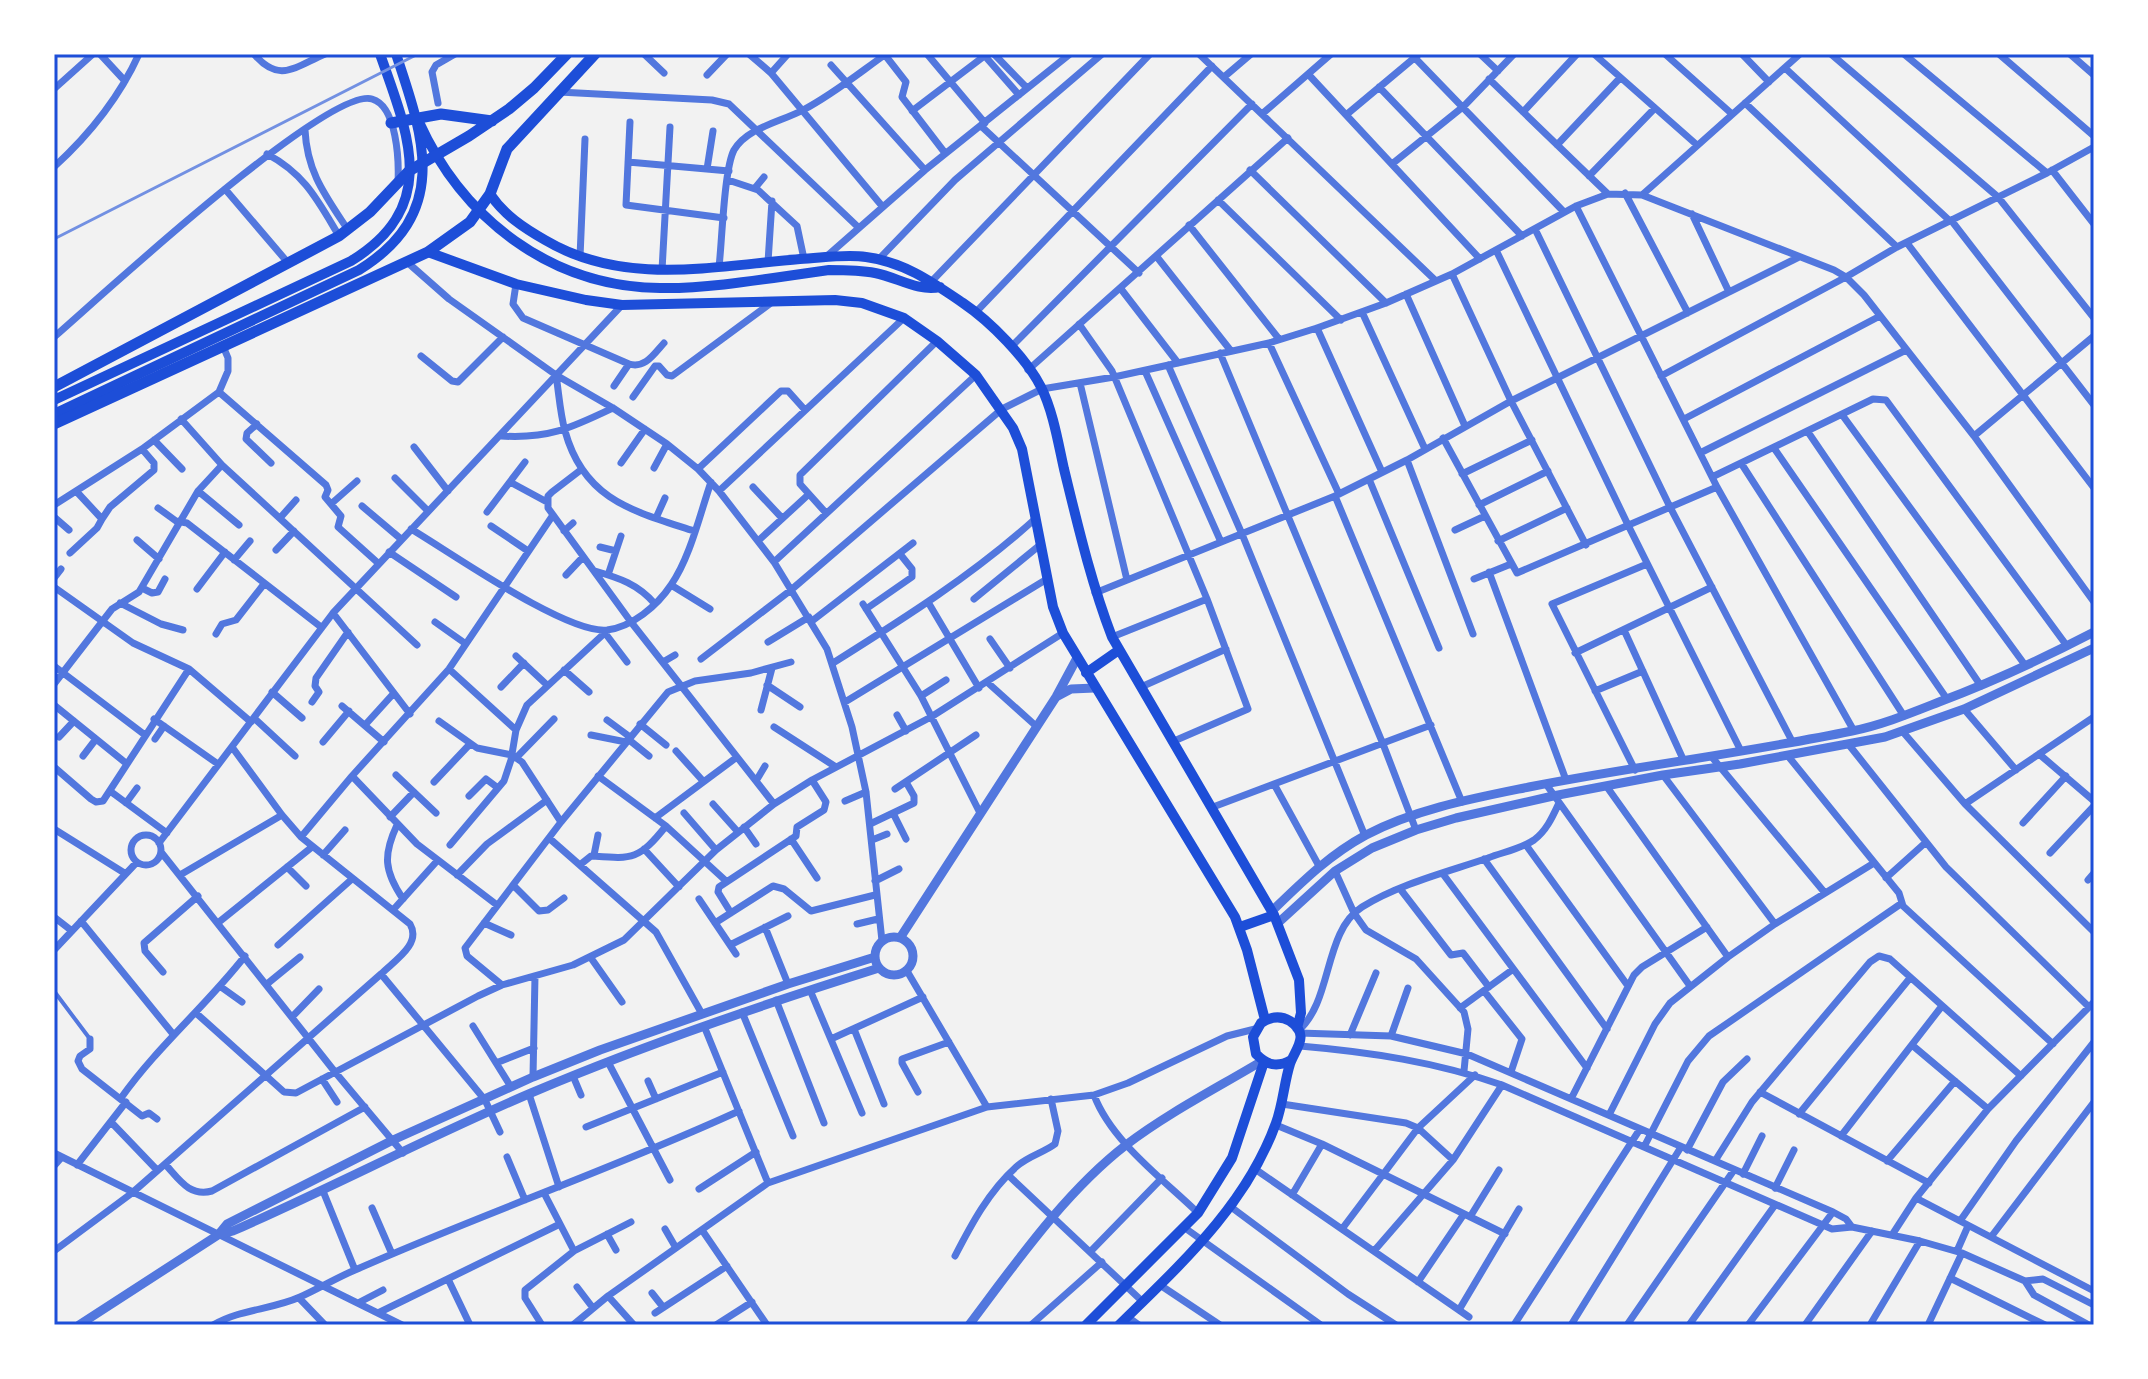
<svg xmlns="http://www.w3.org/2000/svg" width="2148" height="1379" font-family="'Exo 2',sans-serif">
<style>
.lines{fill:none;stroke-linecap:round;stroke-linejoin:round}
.service{stroke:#5277de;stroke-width:4}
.minor{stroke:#5277de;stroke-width:7}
.tertiary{stroke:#5277de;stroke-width:9}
.secondary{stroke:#1d4ed8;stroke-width:10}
.primary{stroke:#1d4ed8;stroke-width:11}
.rail{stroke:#7290e2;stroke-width:3}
.neatline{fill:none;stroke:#1d4ed8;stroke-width:3}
</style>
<rect width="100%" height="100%" fill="#f2f2f2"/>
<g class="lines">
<path class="service" d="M54 991 90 1039"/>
<path class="minor" d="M100 54 125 81
M254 54C279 84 295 67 325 54
M644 54 664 73
M749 54 771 73 882 206
M927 54 985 123
M994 54 1027 88
M1199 54 1436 281
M1480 54 1498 71
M1594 54 1697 145
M1665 54 1732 114
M1742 54 1769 82
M1831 54 1998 197 2094 318
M1904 54 2047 173
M1999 54 2094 136
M2070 54 2094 75
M885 55 906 82 902 97 945 153
M984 55 1019 95
M1415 58 1564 212
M831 65 925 170
M1785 68 1950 221
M771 73 788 54
M1308 74 1480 259
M707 75 727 54
M1224 77 1251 54
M1489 79 1608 194
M1379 87 1522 236
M54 89 93 54
M559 92 712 100 729 104 858 227
M438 103 432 72 436 65 455 54
M1745 103 1897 247
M912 111 987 54
M1523 112 1577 54
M1262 114 1331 54
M1346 115 1419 54
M630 122 626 205 724 218
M981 126 1139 273
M305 130C307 172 325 195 348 230
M1557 145 1620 78
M267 154C305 174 318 201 339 236
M628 162 729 171
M1392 164 1464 106 1514 54
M54 167C89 135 119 98 139 54
M707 169 713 131
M1250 170 1386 303
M2052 170 2094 224
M1589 176 1655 108
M728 180 758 190 797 226 804 259
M755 188 764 177
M225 189 289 264
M1625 193 1688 313
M1642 195 1800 54
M1218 200 1341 320
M1576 206 1717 487 1854 731
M1692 214 1729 292
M1951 220 2094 405
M1189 225 1279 339
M1535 229 1670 507 1792 741
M1907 243 2094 488
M1496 250 1628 525 1741 751
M580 257 585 139
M826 257 925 170 1070 54
M1157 257 1231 351
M879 259 955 180 1102 54
M407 262 449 299 556 375 613 408 667 444 698 469 719 491 774 562 827 649 852 727 866 792 882 941
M768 262 772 201
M719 267C722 242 724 169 734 150 748 127 781 122 803 110 832 95 859 73 886 54
M662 270 670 127
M1452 274 1511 401 1586 545
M932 281 1150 54
M516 284 513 304 523 318 629 364C645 369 654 354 664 343
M1121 289 1178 363
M1406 294 1465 426
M976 312 1212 66
M1362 312 1425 449
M1079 324 1112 371 1207 599 1248 709 1174 741
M1317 328 1382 472
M54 337C97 300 328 86 372 99 397 106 399 161 398 182
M1269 343 1339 494
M1011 347 1252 104
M1220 353 1383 744 1416 830
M421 356 452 381 458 382 503 337
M1168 365 1242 534 1365 836
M1028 370 1288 138
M1145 371 1221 542
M556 375C559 394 560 413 565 431 584 500 633 511 694 531
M1661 376 1846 277 1897 247 2047 173 2094 147
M1080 383 1127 580
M614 386 629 364
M219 392 326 485 328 490 325 497 341 516 338 527 378 563
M633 397 655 366H659L667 375 672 376 771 303
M1843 416 2025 665
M181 419 222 465 417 645
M1684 419 1880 316
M257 424 247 433 246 439 271 463
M1808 432 1981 686
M501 436C549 439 571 428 613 408
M1974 436 2094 336
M1443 438 1517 573 1717 487
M154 440 182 469
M414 447 448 491
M1774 448 1947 699
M1700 453 1906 350
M1407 460 1473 634
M621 463 645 429
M1741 463 1904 716
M654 468 667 444
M582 469 552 492 548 496V508L631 622 774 804
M698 469 781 391H788L805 410
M1462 474 1532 440
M1712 477 1873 399 1886 400 2067 646
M395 478 428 511
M1369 479 1439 648
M510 482 547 502
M753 487 782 518
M198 491 239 525
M719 491 904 318
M1335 496 1462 802
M331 504 357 481
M54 505 142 449 219 392 228 371V358L223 346
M1479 505 1548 471
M362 506 401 539
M158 508 176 521 187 523 321 627
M487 512 525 462
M826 513 800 484V475L937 341
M54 517 69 530
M280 518 296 500
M656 518 665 498
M102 519 110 507 154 470V463L142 449
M491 526 528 551
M411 529C450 552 566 634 607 630 632 627 657 606 671 585 690 558 700 514 711 482
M1455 530 1485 516
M564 531 573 523
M137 540 159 559
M758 541 809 494
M1498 541 1567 508
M600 547 616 551
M276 550 294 531
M389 552 456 597
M70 553 97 528 102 519 76 491
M234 560 250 541
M774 562 976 375
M595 571C619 578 638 584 655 604
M1489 572 1566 780
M566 575 583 557
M608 575 621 536
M54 578 61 569
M1474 579 1511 564
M671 585 710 609
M54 587 133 643 189 669 251 722
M142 588 152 593 158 592 165 579
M197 589 225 552
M1095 593 1335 496 1407 460 1511 401 1799 257
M974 599 1040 545
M928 602 979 688
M120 603 161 624 183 630
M863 604 921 696 980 813
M866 609 912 577V569L900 554
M333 613 410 714
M812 621 913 543
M435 622 466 644
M1624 630 1683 759
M605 633 627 662
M216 634 222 624 236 620 264 584
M1112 637 1207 599
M990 639 1010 668
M768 642 809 617
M1575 653 1712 587
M516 656 547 685
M701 659 791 590 1002 409 1042 389 1114 377 1269 343 1317 328 1386 303 1452 274 1576 206 1608 194 1642 195 1834 270 1846 277 1864 295 1974 436 2094 602
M663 662 675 655
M833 663C903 619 973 575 1035 519
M54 666 145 735
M449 669 516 730
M564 670 589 692
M987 682 1036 726
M54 684 112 609 139 592 198 491 222 465
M767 685 800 707
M501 687 524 663
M1141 687 1226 649
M1595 691 1643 671
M272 692 302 718
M921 696 946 680
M312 702 319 692 315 686 316 678 348 632
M845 702 1047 579
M54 705 127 764
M342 706 384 742
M1964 709 2016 770
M761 710 772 668
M897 715 906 731
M254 718 295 756
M154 719 218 764
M607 720 630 737
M439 721 477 748 512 755 522 762 561 822
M640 724 666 745
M365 725 394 693
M774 727 836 767
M1903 732 1965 804 2094 932
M591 735 626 742
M59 737 74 721
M155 739 164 726
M628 739 649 756
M323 742 349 711
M1849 745 1946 867 2089 1007
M676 751 703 781
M2039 754 2094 801
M83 756 96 739
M1711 756 1825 893
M1788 756 1899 893 1903 906 2053 1044
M516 758 554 719
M54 767 91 799 96 802 103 801 189 669
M1635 770 1552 604 1647 564
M396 775 436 813
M1663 775 1775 924
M352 776 417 844 497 905
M598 776 666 826 726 881
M756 781 765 766
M434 782 470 744
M1274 784 1319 866
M1546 784 1690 986
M1607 787 1728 957
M895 789 976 735
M110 791 167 833
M469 796 486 779 498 788
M845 801 866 792
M126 803 137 788
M713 804 738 832
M1965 804 2094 717
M1213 807 1431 725
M684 813 716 850
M893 813 906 839
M390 817 414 792
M655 818 737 757
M2023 823 2066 776
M870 824 914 803V796L906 782
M397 825C383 855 384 871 403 899
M744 827 756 844
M54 829 126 874
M131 850a15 15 0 1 1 30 0a15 15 0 1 1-30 0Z
M301 837 352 776 449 669 553 515
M549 838 656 932 702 1014
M791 839 817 878
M872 840 887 834
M159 843 333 613 622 305
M450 845 504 781 511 760 516 730 527 705 608 630
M1526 845 1628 986
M644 849 679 887
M161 852 335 1072 403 1153
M2050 853 2094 806
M323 855 345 830
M594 855 598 835
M1484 859 1607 1029
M581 864 591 856C632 859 638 861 666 826
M287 867 306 886
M1335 871 1354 913 1366 930 1416 959 1464 1012 1468 1029 1464 1071
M1443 874 1587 1068
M180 875 282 815
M457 875 487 844 547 800
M1886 878 1925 843
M2088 880 2094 873
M875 881 899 869
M513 885 539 911 548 910 564 898
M1401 890 1451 955 1463 953 1489 987
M699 899 736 954
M393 910 437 861
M731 913 718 892 719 887 796 836 797 827 824 810 826 802 812 780
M54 917 72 931
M81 921 173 1034
M219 922 312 847
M484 923 511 935
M715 923 773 886 784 889 811 911 875 895
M857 924 878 919
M765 927 788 984
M278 945 352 879
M730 945 788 916
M54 950 137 862
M591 958 622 1002
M907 971 987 1107
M163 972 145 951 144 943 198 896
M381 974 485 1100 500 1132
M267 984 300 957
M502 985 467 956 465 948 561 822 668 692 695 681 751 673 791 662
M221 987 242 1002
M810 990 862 1113
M1484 991 1522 1039 1511 1072
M776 1000 824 1123
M1460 1008 1512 970
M742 1012 793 1136
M196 1013 284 1092 296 1093 478 996 502 985 573 965 624 940 716 850 774 804 812 780 931 717 1063 633
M292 1017 319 989
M473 1026 511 1087
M704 1026 768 1183
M854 1029 884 1104
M1298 1031C1333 1001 1323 932 1362 907 1399 884 1447 872 1488 858 1503 852 1521 849 1534 840 1546 831 1552 818 1558 805
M1299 1033 1391 1036 1467 1054 1833 1212 1846 1219 1852 1227
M1350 1035 1376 973
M1391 1036 1408 988
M90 1039V1049L80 1056 78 1061 82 1069 142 1116 149 1113 157 1119
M831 1039 923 997
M1912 1045 1988 1109
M1300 1046C1370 1052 1436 1062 1502 1085L1832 1229 1852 1227 1920 1241 1962 1253 2025 1281 2034 1295 2089 1325
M608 1062 670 1180
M496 1063 534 1048
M573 1076 581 1095
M533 1077 535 976
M322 1079 337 1102
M648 1081 656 1099
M918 1092 902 1063V1059L949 1042
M1760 1092 1929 1183
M529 1094 559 1187
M1094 1095C1111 1141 1163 1179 1198 1213
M121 1098C158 1046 206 1006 245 956
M1571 1099 1634 975 1642 967 1707 927
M1282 1104 1406 1123 1418 1128 1453 1160
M1799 1114 1910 978
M1609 1115 1655 1024 1670 1003 1728 957 1775 924 1874 863
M111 1122 157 1170
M1276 1125 1322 1144 1505 1234
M586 1127 723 1072
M1841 1136 1942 1006
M1644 1147 1688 1061 1709 1036 1902 903
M1687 1150 1723 1082 1747 1059
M54 1153 402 1325
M507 1157 525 1200
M1715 1161 1752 1102 1870 962 1879 956 1890 959 2021 1076
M1887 1161 1955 1081
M165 1164C179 1179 189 1197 212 1191L365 1107
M77 1165 126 1102
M54 1166 62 1157
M1255 1169 1469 1317
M1743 1174 1762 1136
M1008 1175 1143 1302
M1775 1188 1794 1150
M699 1189 756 1152
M323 1191 355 1270
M544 1193 574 1251
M1292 1195 1322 1144
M1916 1198 2094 1291
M1231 1207 1348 1294 1396 1325
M372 1208 392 1254
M1470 1217 1499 1170
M1960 1221 2016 1141 2094 1042
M1185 1228 1321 1325
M665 1229 676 1248
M1342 1229 1418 1128 1475 1075
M702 1230 767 1325
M607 1234 616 1250
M1892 1235 1916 1198 1988 1109 2094 1002
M1991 1237 2094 1102
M54 1251 132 1193 381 974C394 961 422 944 410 924L301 837 282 815 232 747
M1091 1251 1162 1178
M1374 1251 1453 1160 1502 1085
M1957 1251 1968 1226
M955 1256C971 1225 989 1191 1016 1167 1028 1156 1043 1153 1055 1144L1058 1131 1051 1099
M1950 1278 2045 1325
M448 1279 470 1325
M2025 1281 2043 1279 2094 1305
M1418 1282 1464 1214
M1160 1285 1220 1325
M577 1287 593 1308
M652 1293 663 1307
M608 1296 634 1325
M299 1298 325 1325
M358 1303 383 1290
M1459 1310 1519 1209
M378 1313 560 1224
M655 1313 727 1266
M1128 1317 1139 1325
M213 1325C240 1309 271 1310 300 1297 318 1289 336 1278 355 1270 481 1214 613 1169 739 1111
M542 1325 525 1298V1290L574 1251 631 1222
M573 1325 608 1296 768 1183 987 1107 1094 1095 1128 1083 1227 1036 1255 1029
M716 1325 752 1302
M1031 1325 1102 1262
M1514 1325 1640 1129
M1571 1325 1681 1147
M1627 1325 1734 1170
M1689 1325 1775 1205
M1748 1325 1833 1212
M1805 1325 1872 1231
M1870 1325 1920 1241
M1928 1325 1962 1253"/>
<path class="tertiary" d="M1056 697 1071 689 1095 688
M1272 911C1302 882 1329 855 1366 835 1415 809 1475 798 1529 787 1636 766 1745 753 1852 731 1882 725 1911 713 1939 702 1992 682 2044 658 2094 632
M1278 923 1335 871 1372 848 1416 830 1456 818 1553 796 1663 775 1740 764 1885 737 1964 709 2094 648
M875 956a19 19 0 1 1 38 0a19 19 0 1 1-38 0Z
M900 938 1056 697 1077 658
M218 1235 227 1224 393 1140 533 1077 600 1050 788 984 875 957
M79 1325 218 1235 233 1231C333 1187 430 1136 531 1093 644 1045 761 1005 879 968
M969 1325C1015 1264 1065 1192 1126 1145 1168 1113 1217 1088 1262 1061"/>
<path class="secondary" d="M419 122C463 219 551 287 660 288 712 289 776 277 829 270 844 270 860 270 875 273 897 277 918 292 940 287
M490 194C504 215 524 228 545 240 624 287 714 266 800 259 822 258 845 254 866 257 904 262 932 282 963 303 991 322 1026 358 1041 387 1053 411 1058 442 1064 469 1078 526 1091 582 1112 637L1274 915 1299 980 1301 1013 1297 1028
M428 252 516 284 586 300 622 305 835 300 862 303 904 318 937 341 976 375 1013 428 1022 449 1053 607 1063 633 1235 917 1247 950 1265 1020
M54 400 351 261C441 206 408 134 380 54
M54 414 359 270C451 213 424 138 396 54
M1086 673 1119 650
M1240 927 1274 915
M1086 1325 1198 1213 1232 1158 1264 1062
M1119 1325C1180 1265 1246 1206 1276 1123 1283 1104 1284 1083 1290 1064 1295 1049 1311 1035 1290 1021 1280 1015 1270 1017 1261 1023L1253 1037 1256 1054C1267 1065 1277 1068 1291 1060"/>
<path class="primary" d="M391 123 441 114 492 121
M54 387 339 236 370 212 409 171 469 136 509 109 534 88 567 54
M54 424 428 252 470 222 490 194 507 149 595 54"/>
<path class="rail" d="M54 239 418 54"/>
</g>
<rect width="2148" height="1379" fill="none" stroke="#ffffff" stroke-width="112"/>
<rect x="56" y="56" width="2036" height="1267" class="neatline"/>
</svg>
